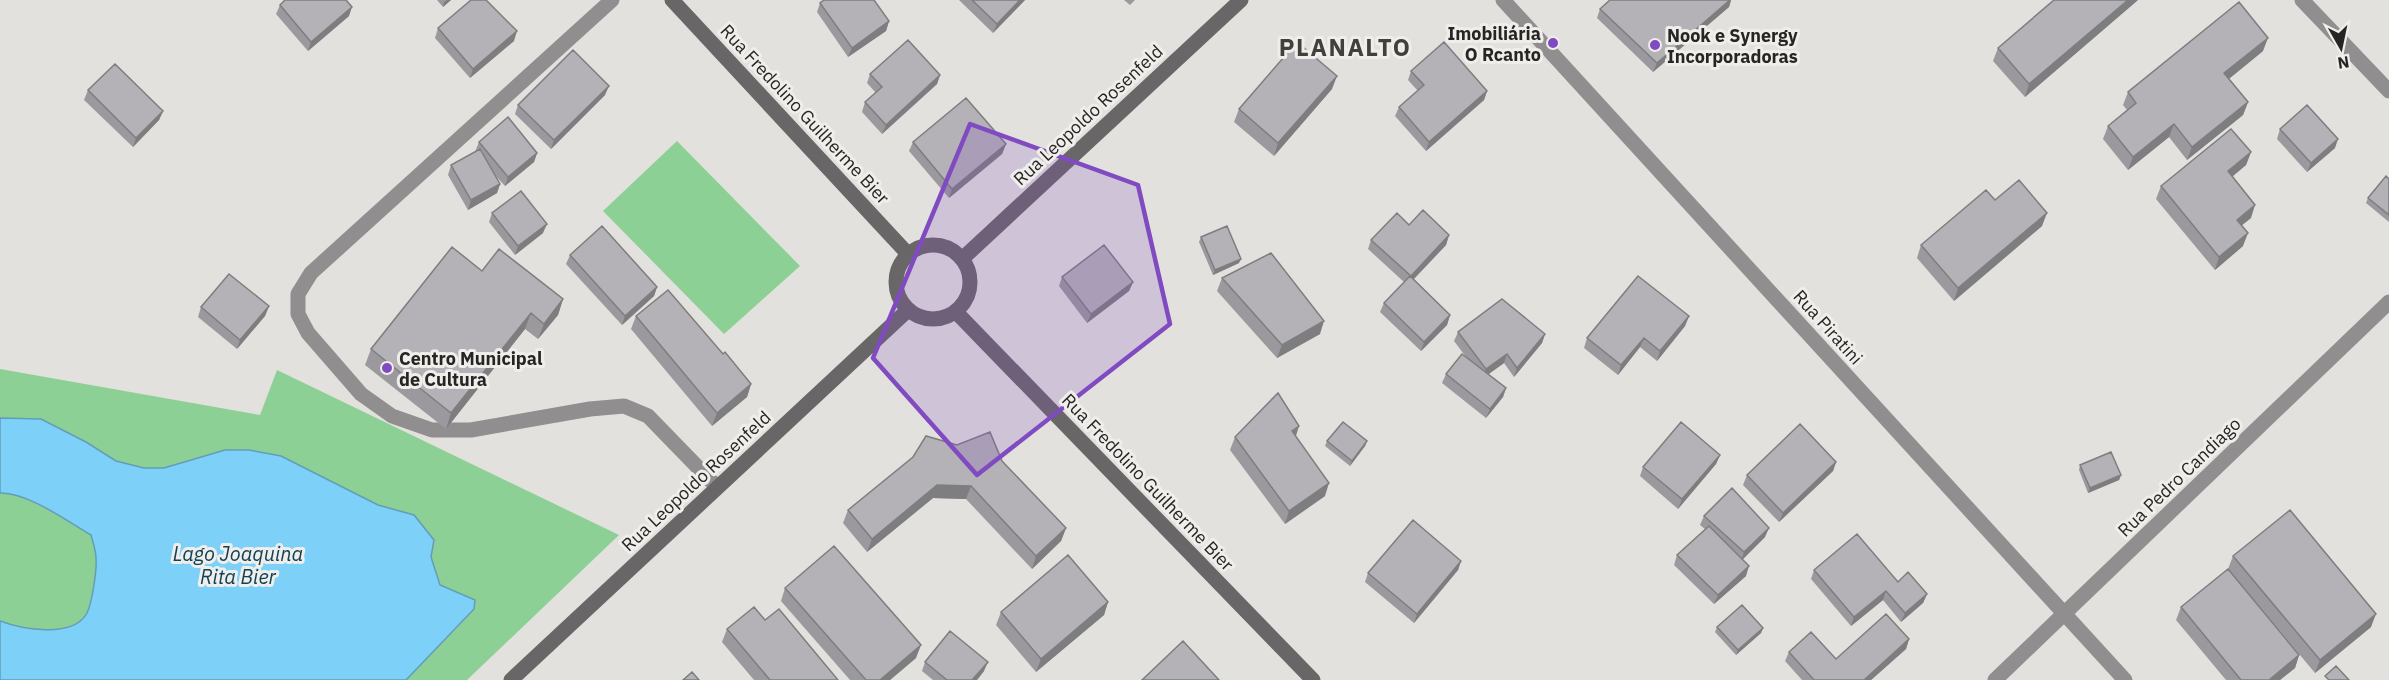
<svg xmlns="http://www.w3.org/2000/svg" width="2389" height="680" font-family="'IBM Plex Sans',sans-serif">
<style>
.green{fill:#8cd095}
.water{fill:#7dd0f7;stroke:#639db8;stroke-width:1.5}
.lines{fill:none;stroke-linecap:round;stroke-linejoin:round}
.lane{stroke:#908e8e;stroke-width:15}
.street{stroke:#908e8e;stroke-width:15}
.secondary{stroke:#696667;stroke-width:15}
.wall{fill:#9b999d}
.shaded-wall{fill:#7e7d7f}
.building{fill:#b4b2b6;stroke:#7e7d7f;stroke-width:1.5}
.marked{fill:#804ac1;fill-opacity:0.2;stroke:#804ac1;stroke-width:4.5;stroke-linejoin:round}
.poi-dot{fill:#804ac1;stroke:#efeeea;stroke-width:2}
.labels{text-anchor:middle;dominant-baseline:central;stroke-width:6;stroke-linejoin:round;paint-order:stroke}
.poi-label{font-size:18px;font-weight:bold;fill:#262524;stroke:#efeeea;text-anchor:start}
.street-label{font-size:18px;fill:#262524;stroke:#efeeea}
.water-label{font-size:20px;font-style:italic;fill:#114156;stroke:#efeeea}
.district-label{font-size:24px;font-weight:bold;letter-spacing:1.5px;fill:#41403c;stroke:#efeeea}
</style>
<rect width="100%" height="100%" fill="#e2e1dd"/>
<path class="green" d="M677 141 800 266 724 334 603 211Z
M0 369 260 415 277 370 619 535 467 680H0Z"/>
<path class="water" d="M0 418 41 419 86 442 116 461 144 468H164L225 450H249L281 456 378 505 414 515 434 540 431 557 440 585 475 600 474 609 406 680H0V621C21 629 73 639 87 613 92 603 97 570 96 558 96 551 93 542 91 535 67 521 27 492 0 493Z"/>
<g class="lines">
<path class="lane" d="M612 0 311 273 298 294V314L308 333 361 394 392 416 432 430H471L590 409 624 406 648 416 717 487"/>
<path class="street" d="M1503 0 2125 680
M2302 0 2389 91
M1995 680 2389 302"/>
<path class="secondary" d="M672 0 908 254
M896 282a37 37 0 1 1 74 0a37 37 0 1 1-74 0Z
M962 259 1241 0
M956 312 1313 680
M511 680 908 310"/>
</g>
<path class="wall" d="M437 0H451L443 7Z
M959 0H1025L993 33Z
M1124 0H1135L1130 5Z
M1610 0H1731L1729 7 1653 72 1597 18 1600 9Z
M2138 0 2025 97 1993 61 1998 48Z
M820 3 889 21 886 31 848 57 817 12Z
M280 5 349 16 308 51 276 14Z
M438 28 514 41 470 78 435 38Z
M2263 51 2229 79 2248 102 2243 115 2187 160 2169 137 2128 170 2103 139 2108 126 2127 110 2123 105 2128 92Z
M1411 71 1487 91 1484 100 1426 151 1395 116 1399 107 1418 91 1408 80Z
M870 74 940 75 937 84 882 134 862 112 865 102 876 93 867 83Z
M1332 89 1274 156 1234 122 1239 109Z
M88 90 163 111 159 120 133 147 84 100Z
M605 95 551 149 515 114 518 105Z
M2280 129 2335 148 2307 172 2277 139Z
M479 142 537 153 534 162 505 186 494 174 500 184 497 193 468 210 448 175 451 165 475 152Z
M913 142 1006 144 1002 154 949 198 909 151Z
M2251 152 2246 165 2232 177 2251 218 2242 225 2243 246 2215 270 2156 199 2161 186Z
M2389 179V222L2366 203 2368 198Z
M1995 200 2042 226 1954 301 1917 258 1921 245Z
M492 213 543 233 515 255 489 222Z
M1409 225 1449 235 1446 245 1414 279 1450 315 1447 325 1421 351 1380 312 1384 303 1404 282 1368 249 1371 240Z
M1201 237 1239 263 1213 275 1199 242Z
M570 255 657 287 654 296 622 325 566 264Z
M1062 277 1133 282 1129 291 1087 323 1059 286Z
M1222 278 1320 334 1277 358 1217 291Z
M563 299 558 315 538 339 525 329 446 429 365 365 371 349Z
M269 306 265 316 237 349 198 317 201 307Z
M636 316 723 354 751 384 747 397 712 426 631 329Z
M1689 316 1685 326 1657 361 1640 347 1618 375 1584 348 1587 338Z
M1458 332 1545 334 1542 343 1514 377 1504 363 1488 374 1506 388 1503 397 1486 418 1442 383 1446 374 1466 357 1454 341Z
M1235 437 1325 496 1285 524 1230 450Z
M1327 441H1367L1365 446 1350 466 1325 446Z
M1720 455 1716 464 1678 509 1640 476 1643 467Z
M1002 461 1066 528 1061 541 1032 569 966 499 933 498 867 552 843 523 848 510Z
M1836 462 1833 471 1779 522 1743 485 1747 475Z
M2080 465 2121 475 2119 480 2088 493 2079 470Z
M1704 516 1765 537 1742 560 1746 576 1714 604 1674 565 1677 555 1705 529 1700 525Z
M2233 556 2371 627 2315 673 2228 569Z
M1461 561 1458 570 1414 623 1365 582 1368 573Z
M1814 570 1898 582 1927 594 1923 603 1901 622 1883 600 1851 626 1811 579Z
M785 588 916 658 890 680H850L781 601Z
M1108 602 1104 615 1036 672 996 625 1001 612Z
M2181 607 2299 655 2295 668 2280 680H2226L2176 620Z
M765 620 838 680H754L722 642 727 629Z
M1717 627 1763 628 1761 633 1736 655 1715 632Z
M1909 639 1906 649 1871 680H1802L1785 661 1789 652 1836 659Z
M925 662 984 671 977 680H933L922 671Z"/>
<path class="shaded-wall" d="M447 0H451L443 7 444 2Z
M1020 0H1025L993 33 997 24Z
M1730 0H1731L1729 7 1653 72 1657 63Z
M2128 0H2138L2025 97 2029 84Z
M352 7 349 16 308 51 311 42Z
M889 21 886 31 848 57 852 48Z
M517 31 514 41 470 78 473 69Z
M2268 38 2263 51 2220 86 2224 73Z
M940 75 937 84 882 134 886 125Z
M1337 76 1332 89 1274 156 1278 143Z
M609 86 605 95 551 149 554 140Z
M1487 91 1484 100 1426 151 1429 142Z
M2248 102 2243 115 2187 160 2192 147Z
M163 111 159 120 133 147 136 138Z
M2174 124 2169 137 2128 170 2133 157Z
M2338 139 2335 148 2307 172 2311 163Z
M1006 144 1002 154 949 198 952 189Z
M2251 152 2246 165 2223 184 2228 171Z
M537 153 534 162 505 186 508 177Z
M500 184 497 193 468 210 471 200Z
M2255 205 2251 218 2232 233 2237 220Z
M2047 213 2042 226 1954 301 1958 288Z
M547 224 543 233 515 255 518 246Z
M2248 233 2243 246 2215 270 2219 257Z
M1449 235 1446 245 1407 286 1411 276Z
M1241 259 1239 263 1213 275 1215 270Z
M1133 282 1129 291 1087 323 1091 314Z
M657 287 654 296 622 325 625 316Z
M563 299 558 315 538 339 544 324Z
M269 306 265 316 237 349 240 340Z
M531 313 525 329 446 429 451 413Z
M1450 315 1447 325 1421 351 1424 342Z
M1689 316 1685 326 1657 361 1660 351Z
M1324 321 1320 334 1277 358 1282 345Z
M1545 334 1542 343 1514 377 1517 368Z
M1644 338 1640 347 1618 375 1621 365Z
M1507 354 1504 363 1482 379 1486 369Z
M751 384 747 397 712 426 717 413Z
M1506 388 1503 397 1486 418 1490 409Z
M1299 426 1295 439 1292 431Z
M1367 441 1365 446 1350 466 1352 461Z
M1720 455 1716 464 1678 509 1682 499Z
M1836 462 1833 471 1779 522 1783 513Z
M2121 475 2119 480 2088 493 2090 488Z
M1329 483 1325 496 1285 524 1289 511Z
M937 485 971 486 966 499 933 498 867 552 872 539Z
M1066 528 1061 541 1032 569 1036 556Z
M1769 528 1765 537 1741 561 1744 552Z
M1461 561 1458 570 1414 623 1417 614Z
M1749 566 1746 576 1714 604 1718 595Z
M1886 591 1883 600 1851 626 1854 617Z
M1927 594 1923 603 1901 622 1905 613Z
M1108 602 1104 615 1036 672 1041 659Z
M2376 614 2371 627 2315 673 2320 660Z
M1763 628 1761 633 1736 655 1738 650Z
M1909 639 1906 649 1871 680H1864Z
M921 645 916 658 890 680H880Z
M2299 655 2295 668 2280 680H2269Z
M988 662 984 671 977 680H972Z"/>
<path class="building" d="M285 0H346L352 7 311 42 280 5Z
M471 0H486L517 31 473 69 438 28Z
M824 0H874L889 21 852 48 820 3Z
M972 0H1020L997 24Z
M1610 0H1730L1657 63 1600 9Z
M2054 0H2128L2029 84 1998 48Z
M2239 2 2268 38 2224 73 2248 102 2192 147 2174 124 2133 157 2108 126 2136 103 2128 92Z
M908 40 940 75 886 125 865 102 882 87 870 74Z
M1297 42 1337 76 1278 143 1239 109Z
M1444 42 1487 91 1429 142 1399 107 1424 85 1411 71Z
M573 50 609 86 554 140 518 105Z
M115 64 163 111 136 138 88 90Z
M966 98 1006 144 952 189 913 142Z
M2307 105 2338 139 2311 163 2280 129Z
M508 117 537 153 508 177 479 142Z
M2231 129 2251 152 2228 171 2255 205 2237 220 2248 233 2219 257 2161 186Z
M480 149 500 184 471 200 451 165Z
M2386 176 2389 179V215L2368 198Z
M2019 180 2047 213 1958 288 1921 245 1986 190 1995 200Z
M521 191 547 224 518 246 492 213Z
M1423 210 1449 235 1411 276 1371 240 1397 213 1409 225Z
M602 226 657 287 625 316 570 255Z
M1227 226 1241 259 1215 270 1201 237Z
M1104 245 1133 282 1091 314 1062 277Z
M452 247 482 271 499 249 563 299 544 324 531 313 451 413 371 349Z
M1271 253 1324 321 1282 345 1222 278Z
M229 274 269 306 240 340 201 307Z
M1410 276 1450 315 1424 342 1384 303Z
M1638 276 1689 316 1660 351 1644 338 1621 365 1587 338Z
M668 290 723 354 725 352 751 384 717 413 636 316Z
M1502 299 1545 334 1517 368 1507 354 1486 369 1458 332Z
M1462 354 1506 388 1490 409 1446 374Z
M1278 393 1299 426 1292 431 1329 483 1289 511 1235 437Z
M1343 422 1367 441 1352 461 1327 441Z
M1681 422 1720 455 1682 499 1643 467Z
M1800 424 1836 462 1783 513 1747 475Z
M990 432 1002 461 1066 528 1036 556 971 486 937 485 872 539 848 510 913 457 926 436 957 445Z
M2111 452 2121 475 2090 488 2080 465Z
M1732 488 1769 528 1744 552 1704 516Z
M2290 510 2376 614 2320 660 2233 556Z
M1413 520 1461 561 1417 614 1368 573Z
M1709 526 1749 566 1718 595 1677 555Z
M1857 534 1898 582 1908 572 1927 594 1905 613 1886 591 1854 617 1814 570Z
M834 546 921 645 880 680H866L785 588Z
M1068 555 1108 602 1041 659 1001 612Z
M2228 569 2299 655 2269 680H2241L2181 607Z
M1742 605 1763 628 1738 650 1717 627Z
M754 607 765 620 779 609 838 680H770L727 629Z
M1886 614 1909 639 1864 680H1814L1789 652 1811 632 1836 659Z
M950 631 988 662 972 680H947L925 662Z
M1183 641 1219 680H1142Z
M2336 666 2349 680H2329L2325 676Z
M692 672 699 680H683Z"/>
<path class="marked" d="M970 124 1138 185 1170 324 977 475 873 358Z"/>
<g class="poi-dot">
<circle cx="1553" cy="43" r="6"/>
<circle cx="1655" cy="45" r="6"/>
<circle cx="387" cy="368" r="6"/>
</g>
<g class="labels">
<g class="poi-label">
<text x="1541" y="33" text-anchor="end">Imobiliária<tspan x="1541" dy="21">O Rcanto</tspan></text>
<text x="1667" y="35">Nook e Synergy<tspan x="1667" dy="21">Incorporadoras</tspan></text>
<text x="399" y="358">Centro Municipal<tspan x="399" dy="21">de Cultura</tspan></text>
</g>
<g class="street-label">
<text transform="translate(805 114) rotate(47)">Rua Fredolino Guilherme Bier</text>
<text transform="translate(1088 115) rotate(-43)">Rua Leopoldo Rosenfeld</text>
<text transform="translate(1828 327) rotate(48)">Rua Piratini</text>
<text transform="translate(2179 477) rotate(-44)">Rua Pedro Candiago</text>
<text transform="translate(696 481) rotate(-43)">Rua Leopoldo Rosenfeld</text>
<text transform="translate(1148 482) rotate(46)">Rua Fredolino Guilherme Bier</text>
</g>
<g class="water-label">
<text x="238" y="553">Lago Joaquina<tspan x="238" dy="23">Rita Bier</tspan></text>
</g>
<g class="district-label">
<text x="1345" y="47">PLANALTO</text>
</g>
</g>
<g transform="translate(2341 48) rotate(171)" stroke="#efeeea" stroke-width="4.5" paint-order="stroke">
<path d="M0-4.5L10 22L0 15L-10 22Z" fill="#262524"/>
<text y="-9" font-size="16" font-weight="bold" text-anchor="middle" fill="#262524">N</text>
</g>
</svg>
